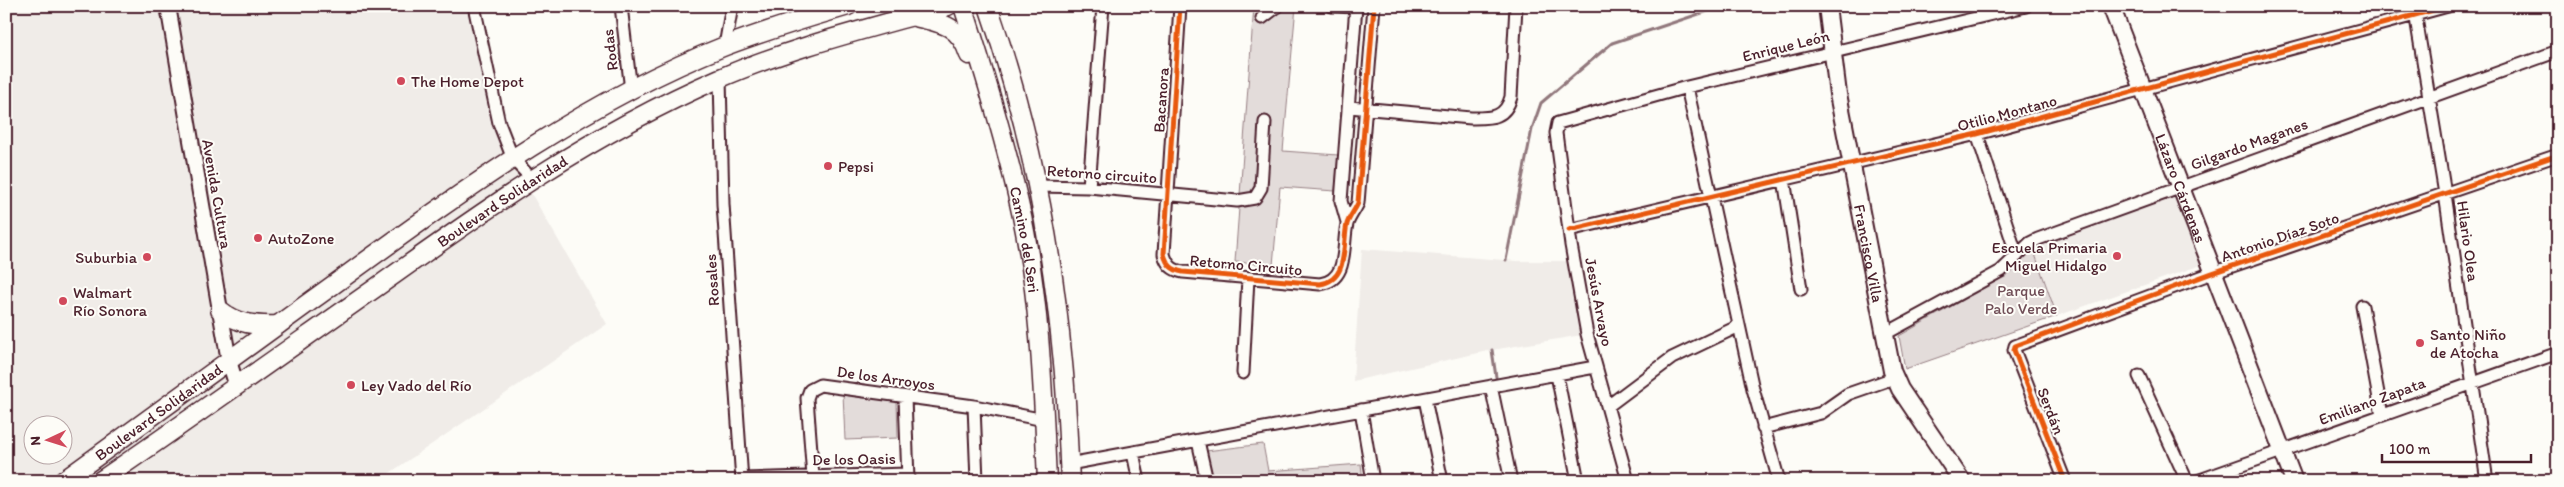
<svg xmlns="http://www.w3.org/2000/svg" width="2564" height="487" font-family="Itim,sans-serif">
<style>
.built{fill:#f0ece8;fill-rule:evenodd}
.green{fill:#e3dcda;stroke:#967e82}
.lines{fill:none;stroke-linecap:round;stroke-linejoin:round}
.stream{stroke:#91777b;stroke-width:3}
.minor-casing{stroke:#4a1f2b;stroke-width:15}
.tertiary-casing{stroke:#4a1f2b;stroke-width:18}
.secondary-casing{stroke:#4a1f2b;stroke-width:20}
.primary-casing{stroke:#4a1f2b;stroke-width:21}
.minor{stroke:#fdfcf7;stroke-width:11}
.tertiary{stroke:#fdfcf7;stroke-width:14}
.secondary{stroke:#fdfcf7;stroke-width:16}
.primary{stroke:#fdfcf7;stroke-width:18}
.cycleway-casing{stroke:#fdfcf7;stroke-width:8}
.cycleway{stroke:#e8590c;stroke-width:5}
.poi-dot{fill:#d1495b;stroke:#fdfcf7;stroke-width:2}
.labels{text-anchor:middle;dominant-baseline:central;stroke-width:4;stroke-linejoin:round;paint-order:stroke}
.street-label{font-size:16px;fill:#4a1f2b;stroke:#fdfcf7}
.poi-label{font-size:16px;fill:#4a1f2b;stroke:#fdfcf7;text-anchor:start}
.park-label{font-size:16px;fill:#704e57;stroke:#fdfcf7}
</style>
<rect width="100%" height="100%" fill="#fdfcf7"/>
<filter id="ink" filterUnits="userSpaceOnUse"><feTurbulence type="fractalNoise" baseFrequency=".02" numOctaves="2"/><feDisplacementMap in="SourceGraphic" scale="10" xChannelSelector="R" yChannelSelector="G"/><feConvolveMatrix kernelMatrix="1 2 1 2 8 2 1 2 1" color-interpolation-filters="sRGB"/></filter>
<g filter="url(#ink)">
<path class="built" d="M6 6H468L491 124 607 324 378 481H6ZM32 424H62V454H32Z
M2177 195 2201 265 2057 316 2032 246Z
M1362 249 1517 261H1570L1582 335 1492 350 1353 381Z"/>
<path class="green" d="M1254 6H1296L1283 151 1338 155 1335 191 1280 187 1273 265 1235 262Z
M2032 246 2057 316 1905 369 1899 336 2012 272Z
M843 393 897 402 898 438 845 440Z
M1263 444 1268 471 1361 464 1363 481H1212L1206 451Z"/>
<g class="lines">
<path class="stream" d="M1506 260 1532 129 1541 103 1612 43 1723 6
M1492 350 1496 377"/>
<g class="minor-casing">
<path id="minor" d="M474 6 499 123 513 159 531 178
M621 6 631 90
M1180 6 1164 254C1167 265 1172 270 1183 272L1320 284C1349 280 1342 246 1347 224 1349 217 1355 210 1358 203L1374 6
M1332 6 1356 7
M2414 6 2445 194 2487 481
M1262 18 1278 6
M725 46 732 6
M720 78 723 204 742 481
M1687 87 1753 389 1779 481
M1349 107 1471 118C1491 118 1505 119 1511 97L1516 6
M1977 134 2017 256
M1784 179 1801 289
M1036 186 1089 187 1237 201 1255 198 1261 188 1265 122
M1089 187 1103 6
M1347 222 1341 201 1356 6
M1569 230 1977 134 2448 6
M2362 306 2382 415
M1885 334 2001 271 2030 243 2038 239 2558 51
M1243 373 1248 278
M1557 375 1578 481
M2139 376 2187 481
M1491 386 1511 481
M905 397 908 480
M1425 399 1442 481
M974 406 977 481
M1608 406 1672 358 1739 326
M1361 410 1373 481
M1763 428 1821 413 1848 394 1894 378
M1198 441 1207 481
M1133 453 1139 481
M1069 464 1595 367
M813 477 807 398 810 390 820 385 974 406 1044 420
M742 479 907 474
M1628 481 1587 334 1571 245 1556 133 1558 123 1687 87 2026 6
M2065 481 2014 350 2015 346 2212 273 2558 155
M2197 481 2558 353"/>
</g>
<g class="tertiary-casing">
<path id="tertiary" d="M168 6 220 310 229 361 237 387"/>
</g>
<g class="secondary-casing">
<g id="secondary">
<path id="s1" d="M1827 6 1838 94 1892 371 1900 389 1962 481"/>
<path id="s2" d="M2111 6 2294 481"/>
</g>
</g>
<g class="primary-casing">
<g id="primary">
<path id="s3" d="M963 6C984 71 1004 137 1019 203 1040 294 1043 388 1047 481"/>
<path d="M988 6C1028 120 1052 243 1063 363 1067 402 1068 442 1070 481"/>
<path d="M915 17C943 23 960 26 969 55"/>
<path d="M220 310C237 324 256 326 278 325"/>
<path id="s4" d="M63 481C147 420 231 359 315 298 444 205 575 105 725 46 765 31 807 18 848 6"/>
<path id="s5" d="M100 481C192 418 283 353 374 289 486 209 591 134 718 79 791 47 871 28 948 6"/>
</g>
</g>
<use href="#minor" class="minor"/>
<use href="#tertiary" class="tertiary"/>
<use href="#secondary" class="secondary"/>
<use href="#primary" class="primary"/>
<g class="cycleway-casing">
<path id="cycleway" d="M1180 6 1164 254C1167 265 1172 270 1183 272L1320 284C1349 280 1342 246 1347 224 1349 217 1355 210 1358 203L1374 6
M1569 230 1977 134 2448 6
M2065 481 2014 350 2015 346 2212 273 2558 155"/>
</g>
<use href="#cycleway" class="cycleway"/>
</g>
</g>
<g class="poi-dot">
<circle cx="401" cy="81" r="5"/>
<circle cx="828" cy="166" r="5"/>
<circle cx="258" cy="238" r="5"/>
<circle cx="2117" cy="256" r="5"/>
<circle cx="147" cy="257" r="5"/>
<circle cx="63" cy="301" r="5"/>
<circle cx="2420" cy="343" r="5"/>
<circle cx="351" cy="385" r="5"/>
</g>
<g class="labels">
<g class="street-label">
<text transform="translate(1786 46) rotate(-14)">Enrique León</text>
<text transform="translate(610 50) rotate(-97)">Rodas</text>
<text transform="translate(1161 100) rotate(-86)">Bacanora</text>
<text transform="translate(2007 113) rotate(-15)">Otilio Montano</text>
<text transform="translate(2249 144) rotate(-20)">Gilgardo Maganes</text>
<text transform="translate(1102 174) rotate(4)">Retorno circuito</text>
<text stroke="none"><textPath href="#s2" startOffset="195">Lázaro Cárdenas</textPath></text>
<text transform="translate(217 194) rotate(80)">Avenida Cultura</text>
<text stroke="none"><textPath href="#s5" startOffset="490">Boulevard Solidaridad</textPath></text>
<text transform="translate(2280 237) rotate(-19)">Antonio Díaz Soto</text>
<text stroke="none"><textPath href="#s3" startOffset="242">Camino del Seri</textPath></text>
<text transform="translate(2468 241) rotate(82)">Hilario Olea</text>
<text stroke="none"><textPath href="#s1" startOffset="251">Francisco Villa</textPath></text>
<text transform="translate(1246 265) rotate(5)">Retorno Circuito</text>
<text transform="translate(712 280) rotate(-94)">Rosales</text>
<text transform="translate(1599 302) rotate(79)">Jesús Arvayo</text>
<text transform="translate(886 378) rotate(8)">De los Arroyos</text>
<text transform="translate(2372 401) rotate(-20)">Emiliano Zapata</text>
<text transform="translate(2051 411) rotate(69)">Serdán</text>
<text stroke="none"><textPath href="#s4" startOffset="118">Boulevard Solidaridad</textPath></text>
<text transform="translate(854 459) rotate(-1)">De los Oasis</text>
</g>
<g class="poi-label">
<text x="411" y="81">The Home Depot</text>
<text x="838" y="166">Pepsi</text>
<text x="268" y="238">AutoZone</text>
<text x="2107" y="247" text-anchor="end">Escuela Primaria<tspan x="2107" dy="18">Miguel Hidalgo</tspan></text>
<text x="137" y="257" text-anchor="end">Suburbia</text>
<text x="73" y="292">Walmart<tspan x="73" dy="18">Río Sonora</tspan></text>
<text x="2430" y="334">Santo Niño<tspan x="2430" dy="18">de Atocha</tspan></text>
<text x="361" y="385">Ley Vado del Río</text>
</g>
<g class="park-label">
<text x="2021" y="290">Parque<tspan x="2021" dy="18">Palo Verde</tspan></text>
</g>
</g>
<rect width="2564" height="487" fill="none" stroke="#fdfcf7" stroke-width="25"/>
<rect x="12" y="12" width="2539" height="462" fill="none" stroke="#4a1f2b" stroke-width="2" filter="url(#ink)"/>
<g transform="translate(48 440) rotate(266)"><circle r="24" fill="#fdfcf7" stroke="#b5a4a5"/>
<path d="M0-4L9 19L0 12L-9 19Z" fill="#d1495b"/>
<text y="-8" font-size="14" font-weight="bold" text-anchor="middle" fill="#4a1f2b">N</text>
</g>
<path d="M2382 454v8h149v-8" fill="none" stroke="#4a1f2b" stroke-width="2.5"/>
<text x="2389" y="454" font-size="15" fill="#4a1f2b" stroke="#fdfcf7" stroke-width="4" paint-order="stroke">100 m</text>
</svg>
